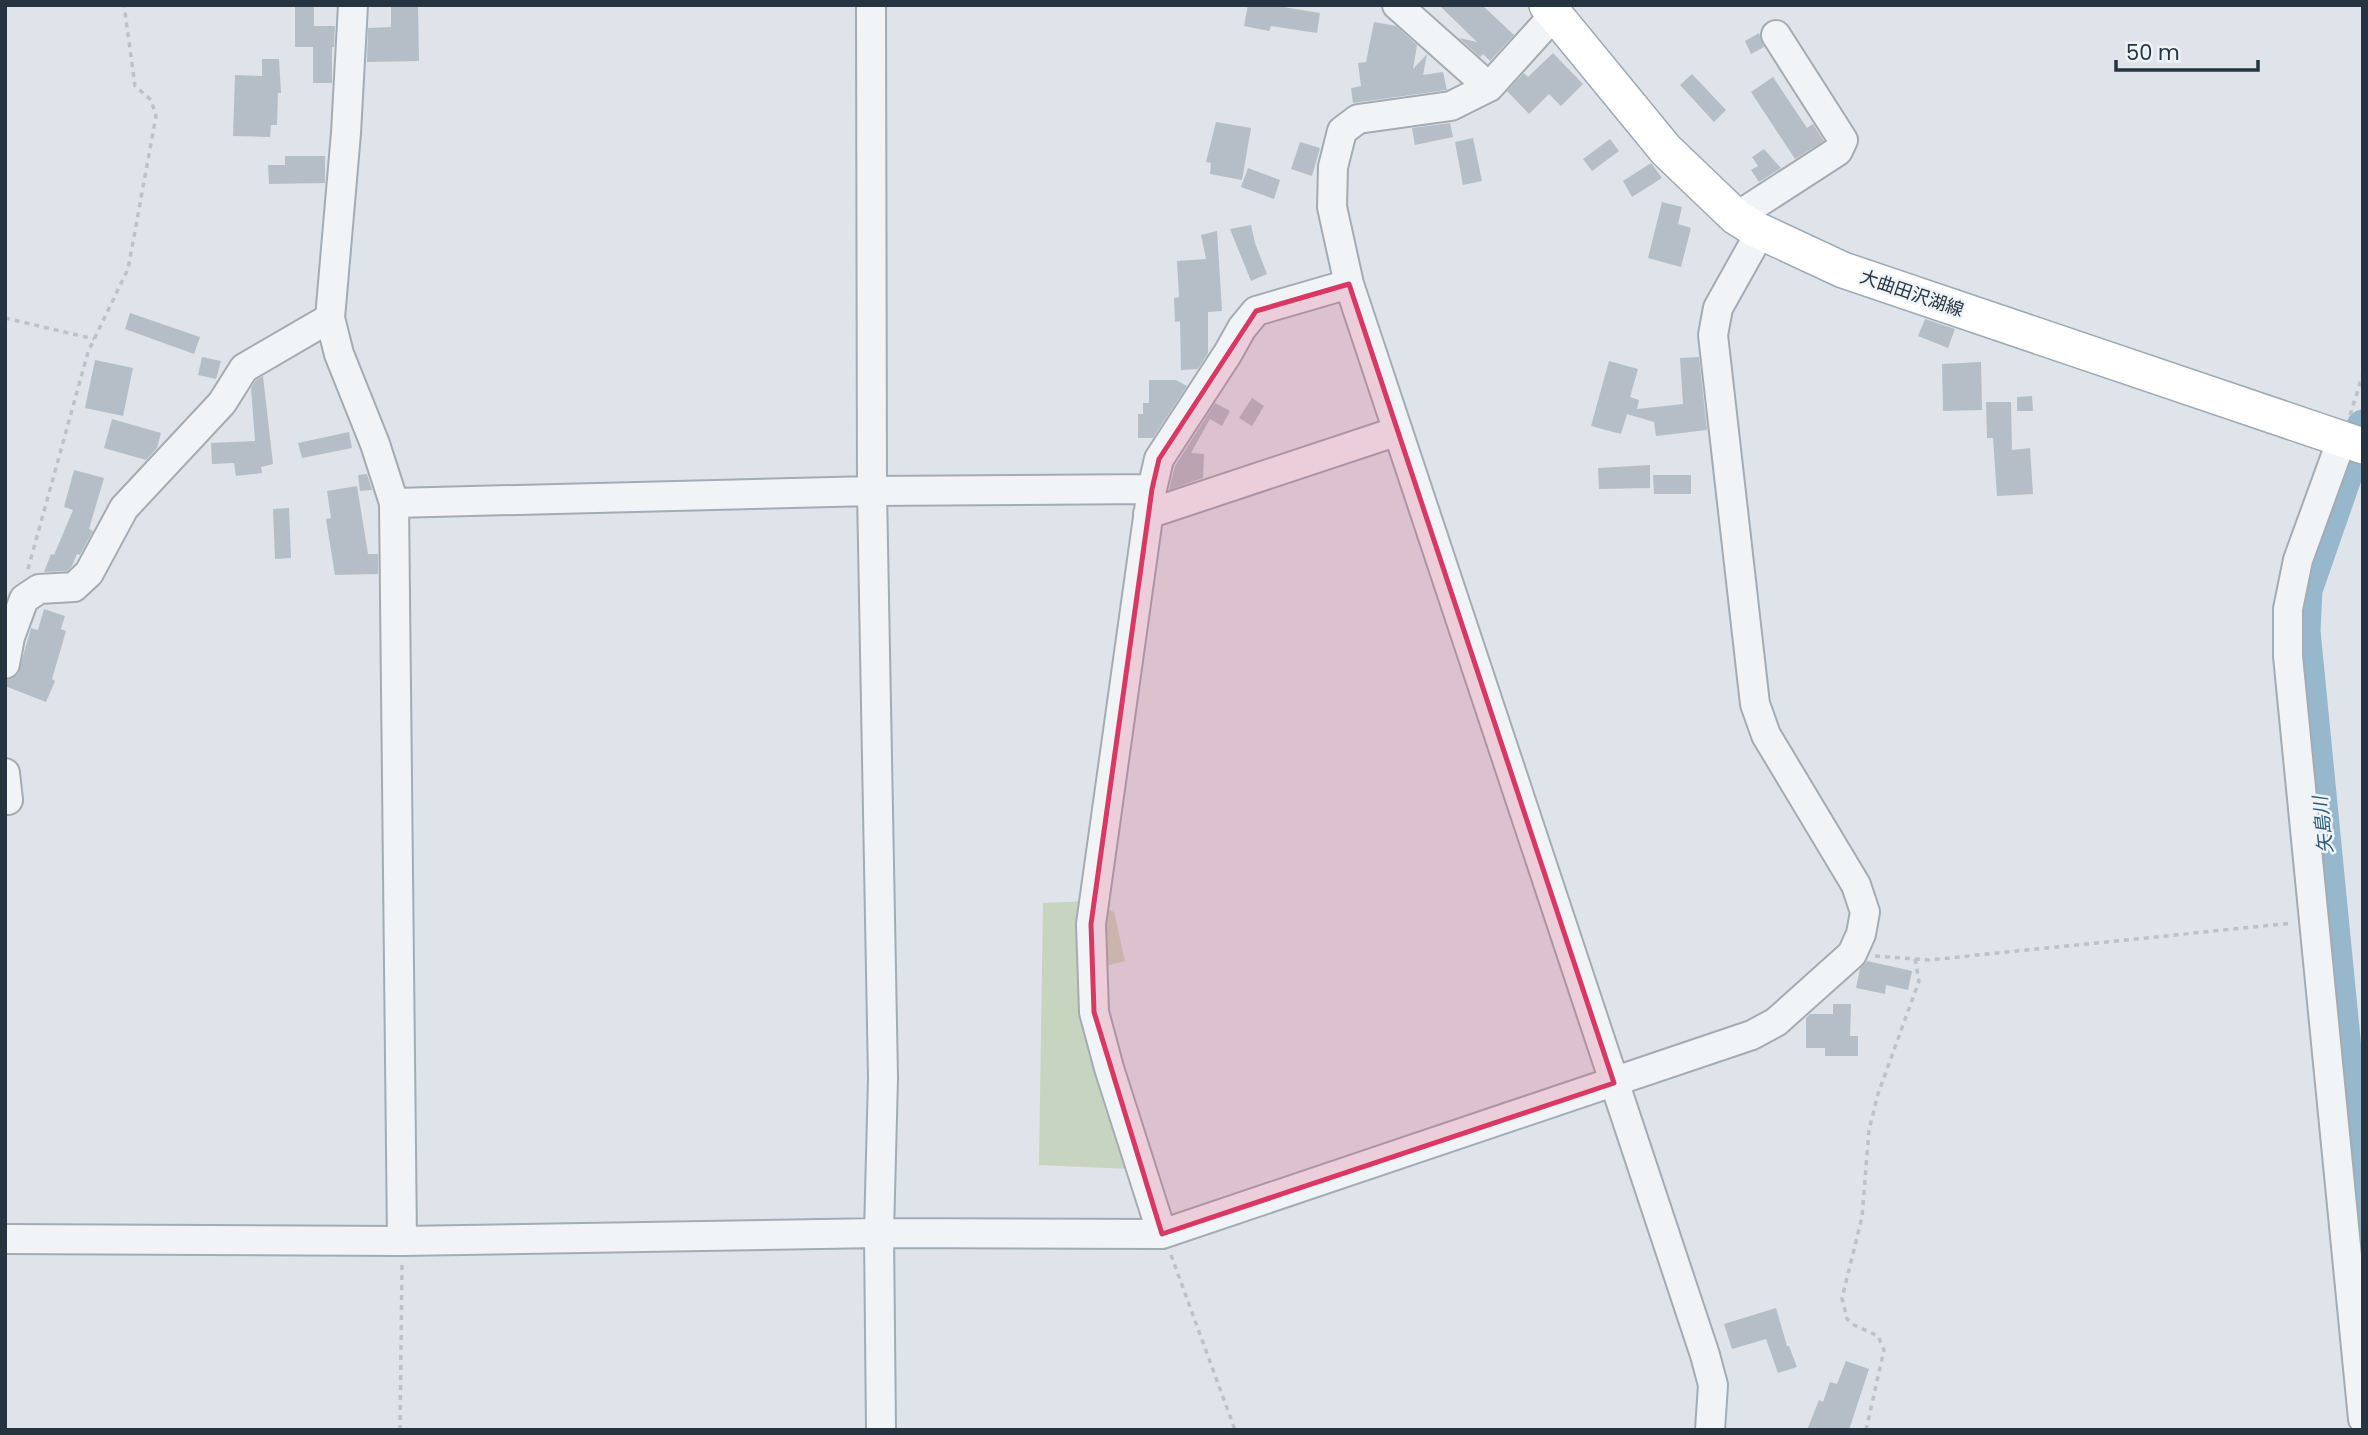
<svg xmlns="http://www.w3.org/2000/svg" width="2368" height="1435" font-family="Poppins,'Noto Sans JP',sans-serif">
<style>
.green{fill:#c7d4bf}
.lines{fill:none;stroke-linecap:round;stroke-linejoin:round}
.river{stroke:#96b7cc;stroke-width:33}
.building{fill:#b5bec6}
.minor-casing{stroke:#a3abb3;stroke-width:32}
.major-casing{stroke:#9caab6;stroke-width:38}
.path{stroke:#bcc2c8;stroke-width:3.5;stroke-dasharray:5 5;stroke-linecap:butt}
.minor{stroke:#f1f4f7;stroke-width:28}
.major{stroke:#fff;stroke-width:35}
.marked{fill:#d93864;fill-opacity:0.2;stroke:#d93864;stroke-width:5;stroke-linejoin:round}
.labels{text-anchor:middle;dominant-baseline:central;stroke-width:5;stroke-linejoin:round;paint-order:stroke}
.street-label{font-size:18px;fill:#263341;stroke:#eef3f6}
.water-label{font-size:19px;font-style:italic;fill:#2d5879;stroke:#eef3f6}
</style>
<rect width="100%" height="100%" fill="#dee4e9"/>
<path class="green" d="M1088 901 1114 912 1125 961 1099 968 1131 1169 1039 1165 1043 903Z"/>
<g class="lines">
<path class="river" d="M2363 426 2306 590 2304 631 2363 1233"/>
</g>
<path class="building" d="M295 5H314V26H335L334 47H332V83H313V47H295Z
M391 5H418L419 61 367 62 368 28 391 27Z
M1248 5H1271L1320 13 1317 33 1271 26 1269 31 1244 26Z
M1439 5H1482L1514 35 1490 61 1483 54 1480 57 1459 38 1477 42Z
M1374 22 1396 26 1417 45 1413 69 1427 54 1423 75 1443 72 1447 90 1353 103 1351 88 1361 86 1358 63 1366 62Z
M1759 33 1764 47 1751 54 1745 41Z
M1553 53 1583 84 1561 106 1549 94 1529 114 1507 91 1524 73 1528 77Z
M262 59H279L281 93H278L277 125H271L270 137 233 136 235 75 262 76Z
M1692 74 1726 110 1714 122 1680 85Z
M1773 77 1807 128 1813 124 1824 141 1795 159 1751 92Z
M1216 122 1251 128 1242 180 1210 174 1211 163 1206 162Z
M1450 123 1453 137 1415 145 1412 128Z
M1473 138 1482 181 1463 185 1455 142Z
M1610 139 1619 151 1592 171 1583 159Z
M1300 142 1320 148 1312 176 1291 169Z
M1764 149 1781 168 1759 182 1751 170 1758 166 1752 157Z
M285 156H325V183L269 184 268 165H285Z
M1651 163 1662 178 1632 197 1623 181Z
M1248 168 1280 180 1274 199 1241 187Z
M1662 202 1682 207 1678 224 1691 228 1681 267 1648 258Z
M1251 225 1255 243 1267 274 1251 281 1230 229Z
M1217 231 1222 311 1208 312V353L1198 369 1181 370 1180 321 1175 322 1174 298 1179 297 1177 261 1206 259 1201 235Z
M130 313 200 337 194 354 125 329Z
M1925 319 1955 329 1948 348 1918 336Z
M202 357 221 361 216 379 198 375Z
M1699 357 1707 430 1656 436 1654 422 1627 414 1621 434 1591 426 1609 361 1638 369 1630 397 1639 400 1637 409 1683 404 1680 358Z
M95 360 133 368 123 416 85 408Z
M1981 362 1982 410 1943 411 1942 364Z
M263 376 273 464 261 467 262 473 236 476 234 463 212 464 211 443 255 441 251 388 256 380Z
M1149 380H1176L1187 386 1153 438H1138V414H1143V403H1149Z
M2032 396 2033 411H2017V397Z
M1252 398 1264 406 1252 426 1239 418Z
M1986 402H2011L2012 450 2030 448 2033 494 1997 496 1993 438H1987Z
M1215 403 1230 411 1222 426 1210 419 1191 453 1204 454 1203 478 1169 490 1175 466Z
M112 419 161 433 157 448 146 460 104 448Z
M349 432 352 448 302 458 298 443Z
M1650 465V488L1599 489 1598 468Z
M74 470 104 478 89 529 93 531 80 555 77 554 72 566 67 571 44 572 51 554 54 555 73 510 64 507Z
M367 474 372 490 360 491 358 475Z
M1653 475H1691V494H1654Z
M357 486 368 554H378V574L335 575 326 519 331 518 327 491Z
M289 508 291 558 275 559 273 509Z
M44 609 65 616 61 629 66 631 52 679 55 681 46 702 5 686V680L11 679 18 674 31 628 38 630Z
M1867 961 1912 971 1908 990 1886 985 1885 994 1856 988 1860 969Z
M1833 1004H1851L1850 1036H1858V1056H1825V1048H1806V1018L1810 1014H1833Z
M1776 1308 1787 1346H1789L1797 1367 1778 1373 1766 1339 1732 1349 1724 1324Z
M1846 1361 1869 1369 1849 1430H1807L1819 1400 1823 1402 1830 1382 1837 1384Z"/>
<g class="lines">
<g class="minor-casing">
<path id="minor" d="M353 5 346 133 330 318 339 354 375 444 394 503 402 1241
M871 5 872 491 883 1078 879 1233 881 1430
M1397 5 1489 87
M1555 5V14L1489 87 1451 106 1358 119 1342 131 1333 167 1332 207 1349 284 1705 1355 1713 1385 1710 1430
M1736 217 1838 151 1843 140 1776 35
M2342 439 2298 560 2288 609V656L2363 1419
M394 503 872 491 1152 489
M1148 514 1398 431
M5 664 10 637 24 599 39 589 74 587 89 573 124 508 222 403 244 368 330 318
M5 773 8 800
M1162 1234 1109 1068 1094 1012 1091 924 1152 489 1159 459 1228 353 1242 328 1256 311 1349 284
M5 1239 402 1241 879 1233 1162 1234 1752 1035 1776 1022 1852 954 1861 934 1865 912 1856 885 1766 735 1755 704 1713 335 1718 308 1761 231"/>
</g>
<g class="major-casing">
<path id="major" d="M1547 5 1666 150 1736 217 1755 229 1843 270 2363 446"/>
</g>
<path class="path" d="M5 318 94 339
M2350 415 2363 374
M28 569 88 352 128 269 156 116 151 100 135 86 124 5
M1875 956 1929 960 2293 923
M1171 1255 1235 1430
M400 1430 402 1264
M1866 1430 1884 1350 1878 1336 1854 1325 1847 1319 1842 1298 1862 1217 1869 1130 1878 1094 1919 981 1915 959"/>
<use href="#minor" class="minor"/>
<use href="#major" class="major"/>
</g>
<path class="marked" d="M1349 284 1614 1083 1162 1234 1094 1012 1091 924 1152 489 1159 459 1256 311Z"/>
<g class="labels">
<g class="street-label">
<text transform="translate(1912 293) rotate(19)">大曲田沢湖線</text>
</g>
<g class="water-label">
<text transform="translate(2323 825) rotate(-96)">矢島川</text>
</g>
</g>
<rect width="2368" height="1435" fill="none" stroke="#263341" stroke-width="14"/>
<path d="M2116 60v10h142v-10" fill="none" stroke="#263341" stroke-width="3.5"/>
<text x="2126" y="60" font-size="21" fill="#263341" stroke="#eef3f6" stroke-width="5" paint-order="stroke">50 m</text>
</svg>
